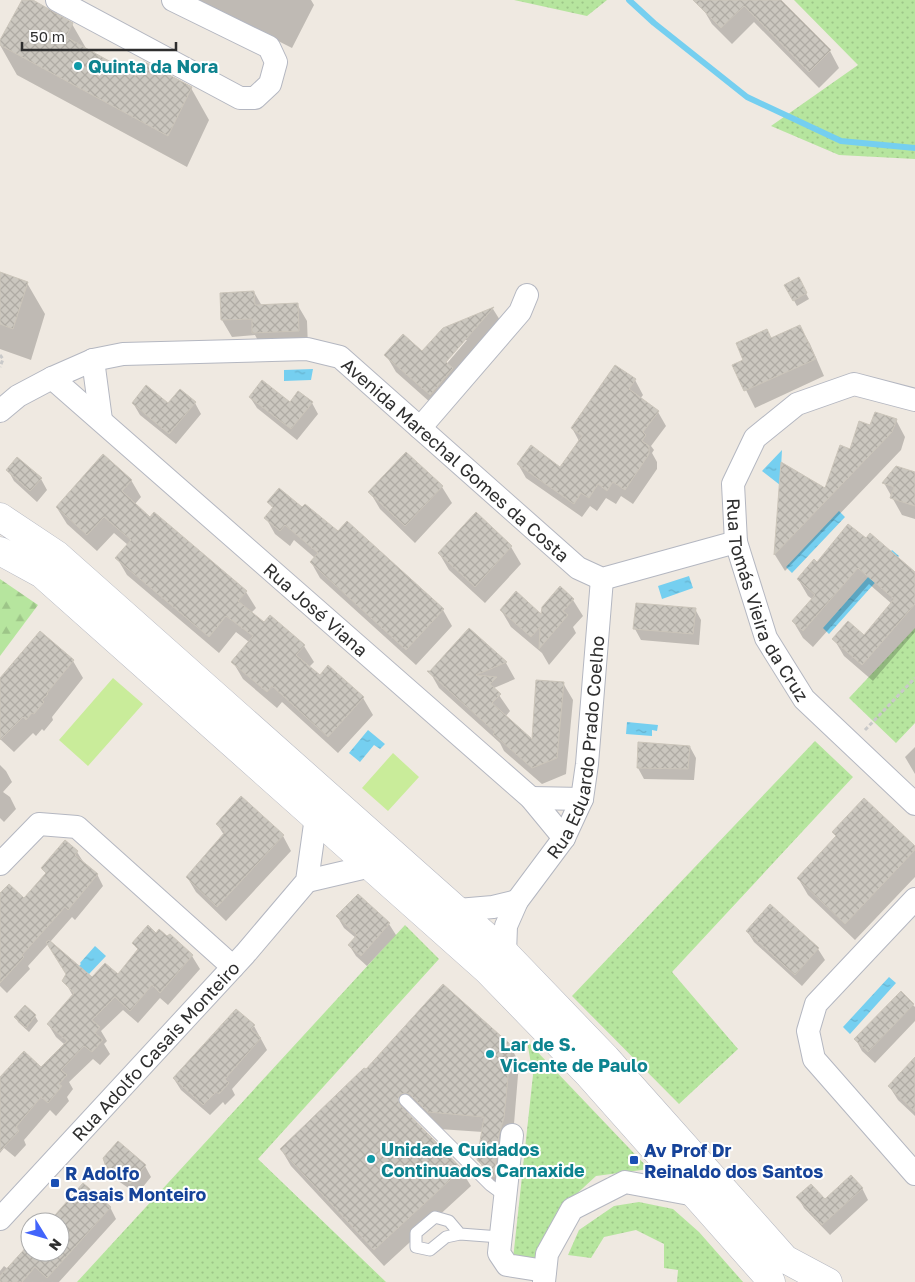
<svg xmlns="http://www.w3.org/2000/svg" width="915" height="1282" font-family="'Golos Text',sans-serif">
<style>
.green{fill:url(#green-dots)}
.forest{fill:url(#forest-firs)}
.pitch{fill:#c9ec9a}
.water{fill:url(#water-ripples)}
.shadow{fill:#0003;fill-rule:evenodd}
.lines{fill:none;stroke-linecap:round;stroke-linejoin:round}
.stream{stroke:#75cff0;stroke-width:6}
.building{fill:url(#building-cross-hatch);stroke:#cbc5ba}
.service-casing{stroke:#b4b7c1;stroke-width:13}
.minor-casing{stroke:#b4b7c1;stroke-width:24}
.tertiary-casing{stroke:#b4b7c1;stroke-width:29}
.path{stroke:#c9c9c9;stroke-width:3;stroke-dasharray:4 2.5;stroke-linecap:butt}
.service{stroke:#fff;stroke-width:11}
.minor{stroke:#fff;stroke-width:22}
.tertiary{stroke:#fff;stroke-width:28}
.culture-dot{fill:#0f9aa8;stroke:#fff;stroke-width:2}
.transit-dot{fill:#1a4fb4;stroke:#fff;stroke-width:2}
.labels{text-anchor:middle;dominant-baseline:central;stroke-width:4;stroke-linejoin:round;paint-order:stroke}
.culture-label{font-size:18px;font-weight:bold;fill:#0d838f;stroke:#fff;text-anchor:start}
.street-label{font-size:18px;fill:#2e2e2e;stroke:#fff}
.transit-label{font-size:18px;font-weight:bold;fill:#164399;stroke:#fff;text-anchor:start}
</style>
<defs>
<pattern id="green-dots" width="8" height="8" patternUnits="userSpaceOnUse" patternTransform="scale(1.25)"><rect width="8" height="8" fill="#b6e59e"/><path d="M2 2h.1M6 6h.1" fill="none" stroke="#9dc588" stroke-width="1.8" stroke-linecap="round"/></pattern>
<pattern id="forest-firs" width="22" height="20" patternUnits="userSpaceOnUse" patternTransform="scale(1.25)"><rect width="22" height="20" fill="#b6e59e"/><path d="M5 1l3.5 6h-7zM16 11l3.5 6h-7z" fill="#9dc588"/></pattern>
<pattern id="water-ripples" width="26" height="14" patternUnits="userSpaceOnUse" patternTransform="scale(1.25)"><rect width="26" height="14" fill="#75cff0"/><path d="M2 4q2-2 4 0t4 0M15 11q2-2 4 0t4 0" fill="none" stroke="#66b2ce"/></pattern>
<pattern id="building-cross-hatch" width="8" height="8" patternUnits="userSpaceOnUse" patternTransform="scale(1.25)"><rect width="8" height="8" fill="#cbc7bf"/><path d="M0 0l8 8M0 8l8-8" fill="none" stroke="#afaba4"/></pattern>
</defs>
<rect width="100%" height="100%" fill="#efe9e1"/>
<path class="green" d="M514 0H607L587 16Z
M794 0H915V159L839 155 771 126 858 65Z
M915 628V723L896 743 849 698Z
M815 741 853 777 672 972 738 1049 679 1104 572 996Z
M405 925 439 959 258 1159 386 1282H77Z
M527 1041 649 1169 596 1176 557 1212 536 1263 513 1259 533 1075Z
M639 1202 673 1209 699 1232 743 1282H677L678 1270 664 1268V1244L636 1230 604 1237 591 1258 568 1255 579 1230 614 1206Z"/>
<path class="forest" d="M0 579 38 605 0 656Z"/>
<path class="pitch" d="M113 678 143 704 88 766 59 740Z
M393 753 419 777 388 811 362 788Z"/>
<path class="water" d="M313 369 311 380 284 381V370Z
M782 450 780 485 762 471Z
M839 511 845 517 792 573 786 567Z
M892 550 899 556 829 634 823 628Z
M689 576 693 588 662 599 658 586Z
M627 722 658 725 657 731 652 730V736L626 734Z
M368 730 385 744 380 749 374 745 360 762 349 753Z
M95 946 106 956 89 974 78 967 81 964 80 963Z
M889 977 896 983 850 1034 843 1027Z"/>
<path class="shadow" d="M24 0H30L72 24 87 50 137 77 191 88 209 120 187 167 17 75 0 45V42Z
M197 0H311L314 5 292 48Z
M709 0H779L830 51 839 68 819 88 754 22 732 44 712 24 702 7Z
M0 274 27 283 45 314 31 360 0 349Z
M798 279 809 299 797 306 786 286Z
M254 292 262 306 297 304 307 321 308 348 263 350 255 335 232 337 222 320Z
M493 309 503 325 440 411 396 372 386 355 423 353 444 329ZM464 340H467L443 368 441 366Z
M800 327 810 344 824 376 755 408 734 366 745 360 772 339Z
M635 380 643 395 640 399 658 412 666 426 651 446 654 450 652 453 657 462V469L633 504 621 496 616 504 606 498 597 511 590 506 582 517 526 478 518 464 560 469 579 441 572 428Z
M250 397 290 403H312L318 414 297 440 257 408Z
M133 403 168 405 195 403 201 414 176 444 140 415Z
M896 420 905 437 901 450 785 571 775 555 783 464 826 490 850 450 871 427Z
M8 470 41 479 47 490 37 502 14 481Z
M915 473V519L902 515 884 483Z
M131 480 141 497 135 504 150 518 246 592 256 608 251 613 264 624 304 646 314 662 309 667 320 676 363 698 373 715 338 753 282 702 277 708 243 679 233 662 249 642 236 632 219 653 127 575 117 558 128 545 114 533 97 551 67 524 57 508Z
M442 487 452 503 415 543 380 509 370 492Z
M269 502 302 509 338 533 443 610 452 626 416 665 320 578 311 562 315 558 294 540 290 546 275 534 266 518 273 509Z
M476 514 511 547 521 564 485 603 449 570 439 553Z
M817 564 915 574V632L873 681 844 656 834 639 864 637 892 604 869 584 813 647 803 638 793 621 812 599 808 596 798 579Z
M573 600 583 616 573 627 576 633 549 665 542 653 511 627 501 610 542 616Z
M695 609 701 620 699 645 641 640 635 629Z
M469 630 506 663 515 679 494 688 510 711 505 717 533 741 563 683 573 700 566 774 542 784 504 751 500 743 439 688 430 672Z
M73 661 83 678 52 717 53 720 44 731 42 729 36 736 33 733 14 752 0 739V680Z
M690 747 696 758 694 780 644 779 638 768Z
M915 747V774L905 757Z
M0 765 6 771 12 782 3 792 10 797 16 809 4 822 0 818Z
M217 824 283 836 291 851 226 921 196 892 187 877 224 835Z
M833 832 915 848V877L855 940 808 895 798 878 837 838Z
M77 852 84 863 97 874 103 886 75 920 72 917 50 942 92 978 119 976 138 950 134 943 156 935 192 956 200 969 168 1005 160 998 138 1023 123 1010 101 1031 107 1041 104 1044 110 1054 100 1065 93 1059 69 1082 73 1089 67 1097 69 1101 56 1116 50 1110 24 1140 26 1145 15 1157 4 1148 0 1153V1081L41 1069 65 1045 56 1037 48 1024 73 996 64 980 67 974 49 943 28 966 30 969 7 993 0 986V895L24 900 46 874 43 868Z
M358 895 389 924 396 935 367 966 356 956 349 945 356 938 344 928 337 916Z
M770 906 818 949 825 960 802 986 754 942 747 931Z
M913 1005 915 1007V1021L875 1063 862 1051 856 1040Z
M35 1016 38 1021 29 1032 18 1022 16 1017Z
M254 1026 267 1050 232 1089 235 1095 225 1105 223 1102 210 1115 181 1090 174 1079Z
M510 1045 519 1063 513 1136 503 1192 488 1177 478 1159 483 1132 439 1129 414 1109 409 1112 408 1115 461 1170 471 1186 384 1266 291 1166 281 1149 364 1069Z
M915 1059V1116L898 1100 889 1086Z
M107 1166H145L151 1177 137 1194 114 1178Z
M862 1188 868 1200 830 1235 804 1208 798 1197 825 1201Z
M110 1207 116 1219 59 1282H0V1271L4 1266 8 1269 30 1245V1252H60Z"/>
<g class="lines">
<path class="stream" d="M629 0 654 23 747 97 841 141 915 148"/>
</g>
<path class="building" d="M22 0H33L73 23 66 37 136 76 143 61 192 87 168 136 0 45V40Z
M693 0H781L831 50 809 72 744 6 721 28Z
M0 272 28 282 13 329 0 324Z
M799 277 807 293 793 301 784 285Z
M254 291 255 305 298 303 299 331 252 333V319L221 320 220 293Z
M494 307 446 362 453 368 430 395 384 355 403 334 422 351 443 328Z
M800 325 816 359 744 391 732 365 743 360 736 343 767 329 771 338Z
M615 365 636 379 629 389 659 411 643 432 646 435 642 441 649 446V454L625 490 613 482 607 491 598 484 589 498 581 493 574 504 517 464 531 445 560 467 582 436 571 428Z
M262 380 290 402 298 391 313 402 291 429 249 397Z
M146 385 168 403 180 389 196 402 169 434 132 403Z
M875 412 897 419 892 432 774 555 781 462 825 488 840 445 850 449 859 421 870 425Z
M406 452 443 486 405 526 368 492Z
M103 454 132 480 122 491 150 517 154 512 247 591 238 601 264 622 270 615 305 645 296 655 320 675 328 665 364 697 328 737 272 686 267 692 231 662 253 636 226 616 209 637 115 558 131 540 104 517 87 535 56 507Z
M17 457 42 478 30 491 6 470Z
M896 466 915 472V506L890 498 894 487 882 483Z
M279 488 302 507 305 504 338 531 347 521 444 609 406 650 310 562 318 553 285 525 280 531 264 518 273 507 267 502Z
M476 512 512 546 475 587 438 553Z
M848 524 866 538 870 533 915 572V604L862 665 832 639 848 621 864 635 894 599 858 568 803 631 792 621 815 595 797 579 814 559 817 562Z
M560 586 574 599 563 611 568 615 539 649 540 627 531 637 500 610 516 591 541 614 542 607Z
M636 603 696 608 693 634 633 629Z
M469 628 507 662 476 675 497 677 490 684 501 694 492 703 532 739 536 680 564 682 557 758 532 768 493 734 495 732 427 671H430Z
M40 631 74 660 47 693 48 694 42 700 44 702 34 714 32 713 26 720 23 717 0 740V678Z
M638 742 690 746 688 769 637 768Z
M241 796 284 835 217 907 186 877 225 832 216 824Z
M864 798 915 846V850L845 924 797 878 836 836 832 832Z
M65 840 78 851 75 855 98 874 68 910 65 907 22 955 24 957 0 983V893L9 884 24 898 46 873 41 868Z
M358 894 390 923 361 956 348 945 357 935 336 916Z
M770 904 819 948 795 975 746 931Z
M148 925 156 933 159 929 167 936 170 934 193 955 160 993 152 985 130 1011 115 997 92 1020 100 1027 95 1033 103 1040 92 1052 84 1046 61 1070 67 1075 59 1084 62 1086 48 1103 41 1097 16 1127 19 1131 0 1151V1077L24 1051 41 1067 67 1041 47 1024 74 993 62 981 66 974 46 942 49 940 92 977 105 963 118 974 138 949 132 943Z
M443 984 511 1045 504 1118 499 1134 494 1177 477 1160 484 1117 428 1112 410 1094 406 1093 400 1094 398 1099 400 1105 462 1169 374 1250 280 1149 364 1068 366 1069Z
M901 991 914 1004 868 1052 854 1039Z
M25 1005 36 1015 26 1028 14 1017Z
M236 1009 255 1025 251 1029 261 1038 225 1079 229 1083 219 1094 216 1092 203 1105 173 1078Z
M915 1057V1112L888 1086Z
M118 1141 146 1165 130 1184 106 1167 103 1158Z
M851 1175 863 1188 822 1225 796 1197 811 1184 825 1199Z
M83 1183 111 1207 47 1278 35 1267 22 1282H0V1276L30 1243V1252H60V1222H49Z"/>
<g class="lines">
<g class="service-casing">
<path id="service" d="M405 1100 490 1185 505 1196
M460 1234 449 1221 435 1217 416 1233V1247L430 1250 446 1237 460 1234 500 1237"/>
</g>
<g class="minor-casing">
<g id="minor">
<path d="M57 0 240 98H255L270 84 276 62 269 47 173 0"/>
<path d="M93 360 101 420"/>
<path id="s1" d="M52 378 531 798 564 838"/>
<path id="s2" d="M915 400 854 384 797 404 755 438 733 484 736 542 766 638 804 699 915 804"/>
<path id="s3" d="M0 411 18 396 52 378 93 360 123 354 307 349 340 357 578 568 602 579 736 542"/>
<path d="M420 428 520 312 527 295"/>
<path d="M531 798 582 799"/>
<path d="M0 864 39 824 77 827 233 967"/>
<path d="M307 881 371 866"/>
<path d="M915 899 816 1004 808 1031 814 1059 915 1174"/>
<path d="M458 910 493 907 517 901"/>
<path id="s4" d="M505 953 506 926 517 901 564 838 582 799 587 764 602 579"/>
<path d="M512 1135 499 1253 507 1265 545 1271"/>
<path id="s5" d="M0 1219 245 954 307 881 316 817"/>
<path d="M544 1282 547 1254 572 1209 625 1182 695 1195"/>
</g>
</g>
<g class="tertiary-casing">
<path id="tertiary" d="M0 517 57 555 505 953 606 1058 785 1259 828 1282
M0 551 42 574 487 970 588 1074 769 1278 771 1282"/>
</g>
<path class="path" d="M0 355 3 359 0 367
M865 730 915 678"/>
<use href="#service" class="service"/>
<use href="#minor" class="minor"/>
<use href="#tertiary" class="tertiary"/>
</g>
<g class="culture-dot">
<circle cx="78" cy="66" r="5"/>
<circle cx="490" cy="1054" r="5"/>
<circle cx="371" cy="1159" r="5"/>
</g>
<g class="transit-dot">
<rect x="629" y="1155" width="10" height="10" rx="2.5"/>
<rect x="50" y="1178" width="10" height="10" rx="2.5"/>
</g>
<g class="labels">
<g class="culture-label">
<text x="88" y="66">Quinta da Nora</text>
<text x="500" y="1044">Lar de S.<tspan x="500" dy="21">Vicente de Paulo</tspan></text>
<text x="381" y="1149">Unidade Cuidados<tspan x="381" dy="21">Continuados Carnaxide</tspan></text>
</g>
<g class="street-label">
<text stroke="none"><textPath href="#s3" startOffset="510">Avenida Marechal Gomes da Costa</textPath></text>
<text stroke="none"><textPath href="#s2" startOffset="351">Rua Tomás Vieira da Cruz</textPath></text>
<text stroke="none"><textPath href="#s1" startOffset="351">Rua José Viana</textPath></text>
<text stroke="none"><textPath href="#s4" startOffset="225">Rua Eduardo Prado Coelho</textPath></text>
<text stroke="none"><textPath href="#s5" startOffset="229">Rua Adolfo Casais Monteiro</textPath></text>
</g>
<g class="transit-label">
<text x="644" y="1150">Av Prof Dr<tspan x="644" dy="21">Reinaldo dos Santos</tspan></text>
<text x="65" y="1173">R Adolfo<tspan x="65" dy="21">Casais Monteiro</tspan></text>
</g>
</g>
<g transform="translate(45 1237) rotate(127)"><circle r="24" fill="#ffffff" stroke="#ababab"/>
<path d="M0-4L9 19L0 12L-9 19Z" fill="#4264fb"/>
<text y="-8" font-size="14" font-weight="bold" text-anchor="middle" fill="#2e2e2e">N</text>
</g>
<path d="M22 42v8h154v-8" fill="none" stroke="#2e2e2e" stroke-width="2.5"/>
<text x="30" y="42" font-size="15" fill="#2e2e2e" stroke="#ffffff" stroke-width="4" paint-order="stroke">50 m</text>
</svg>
